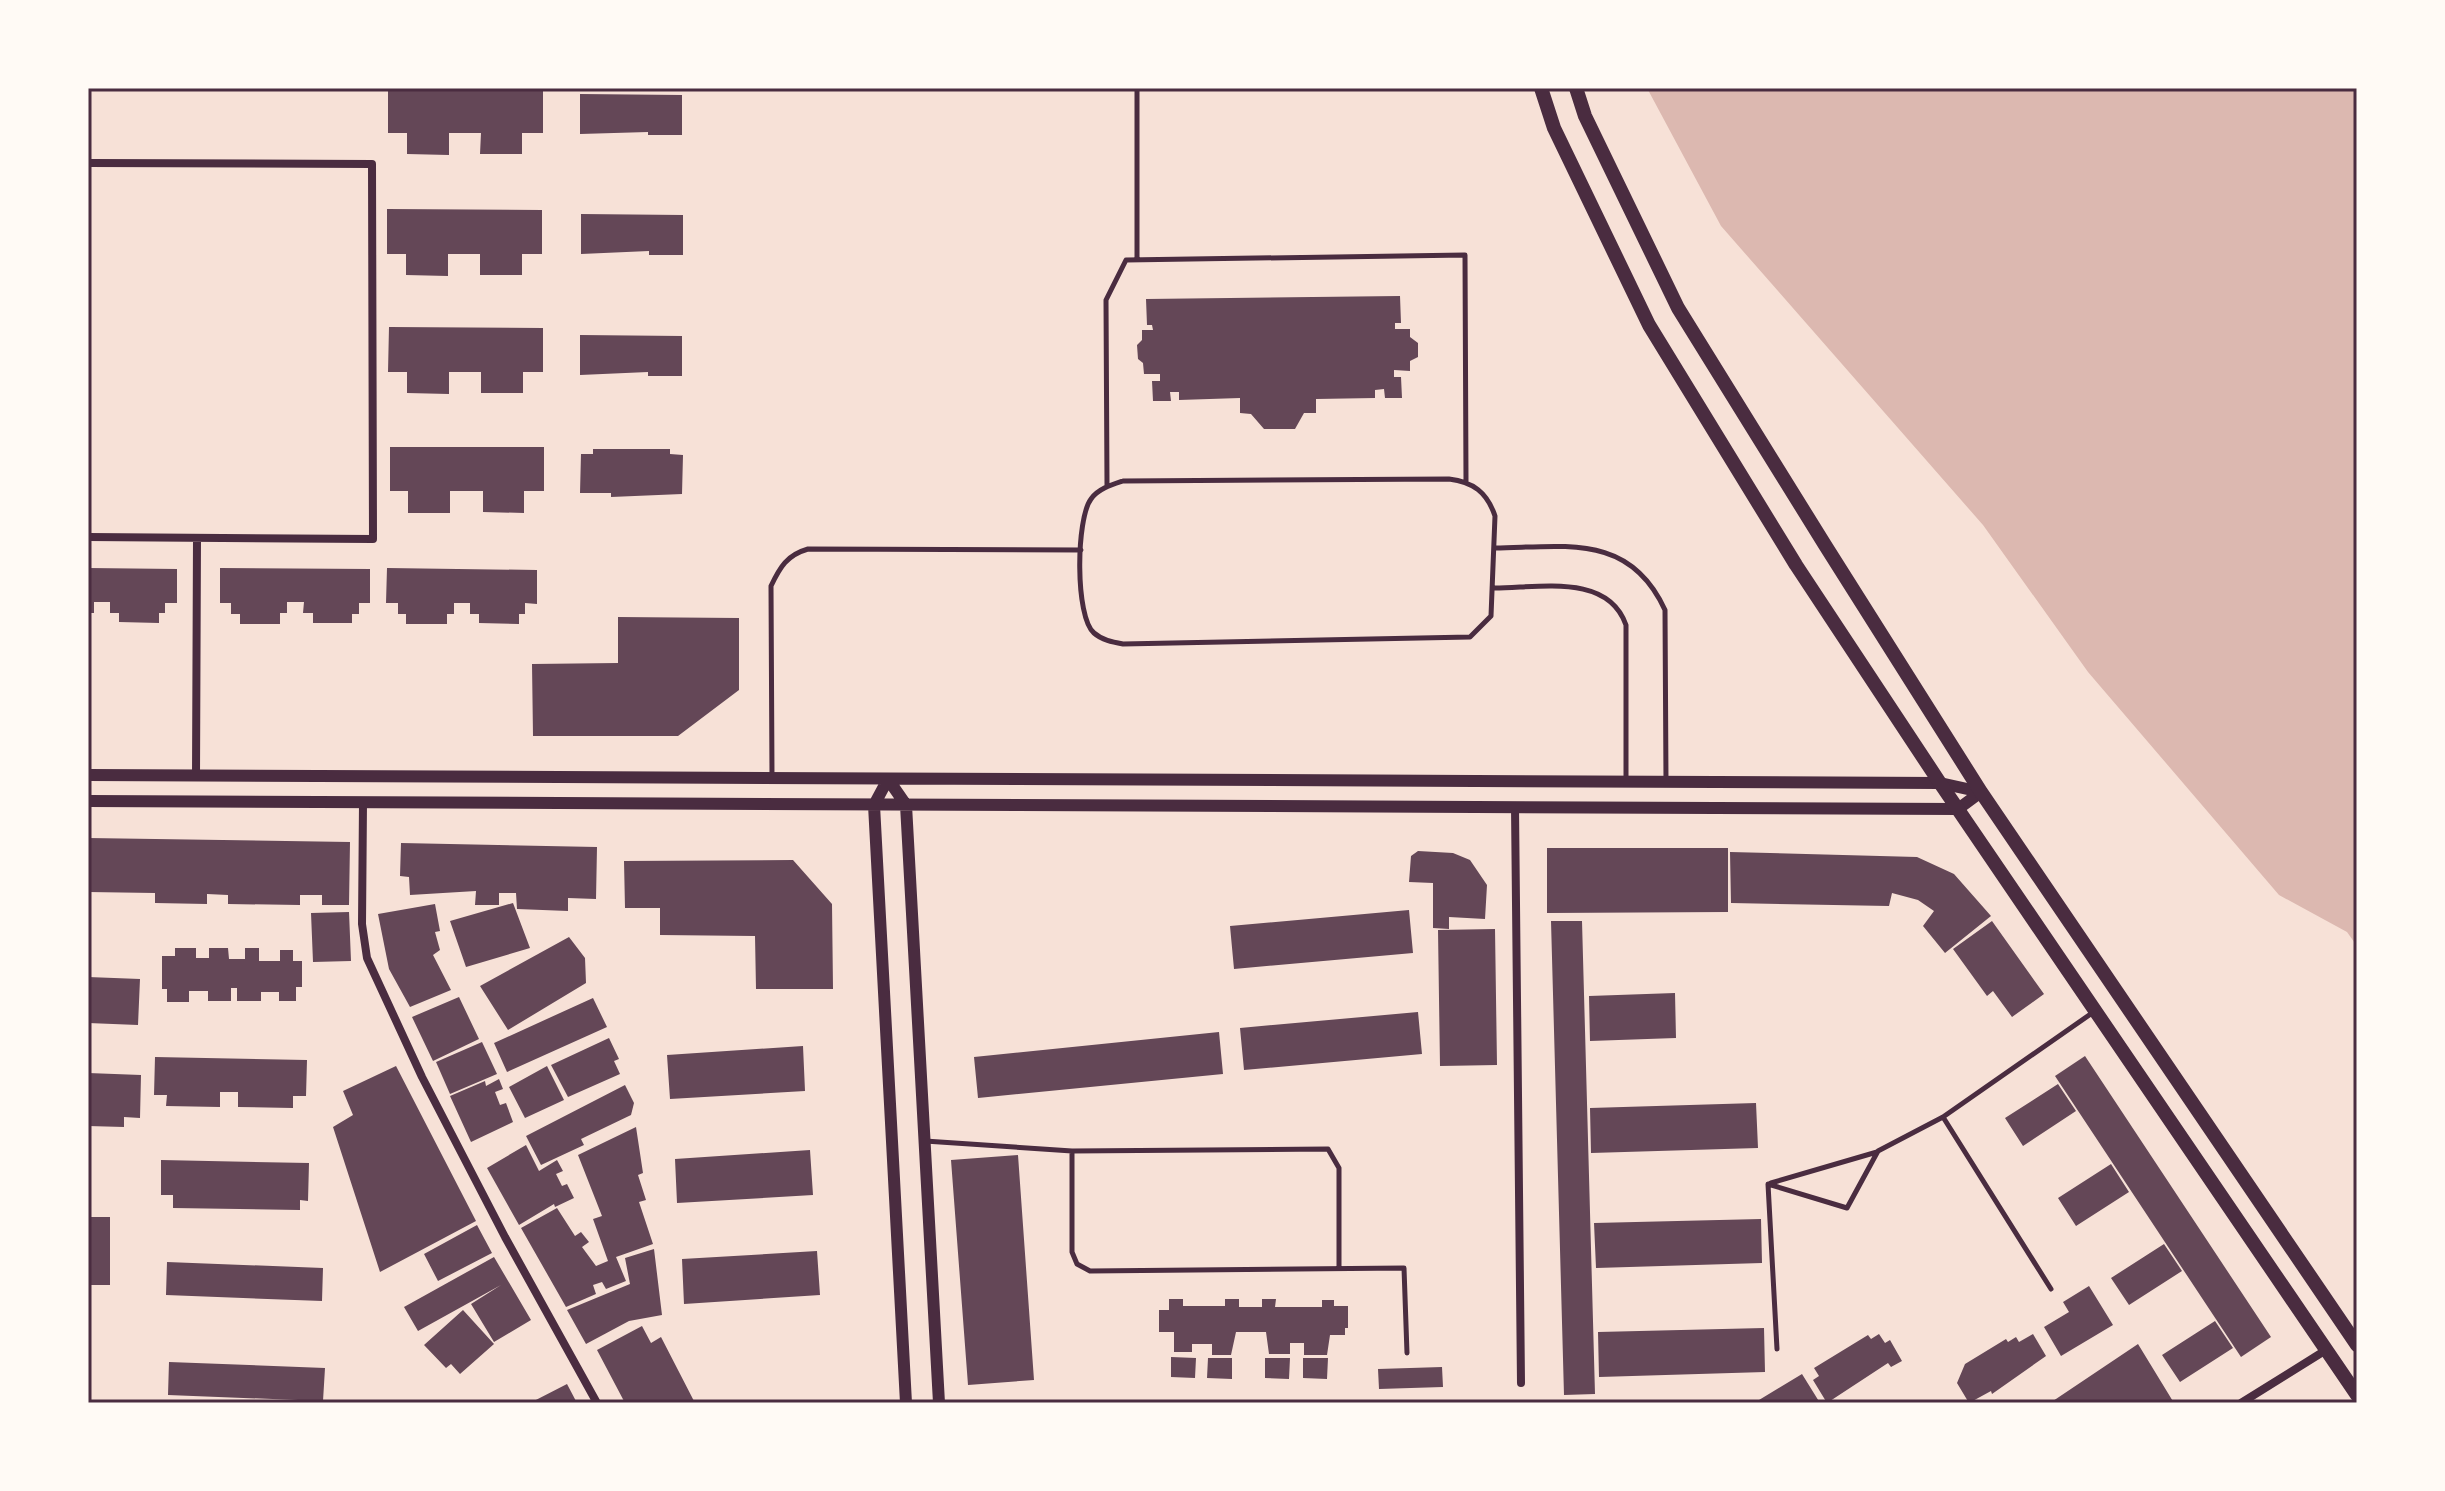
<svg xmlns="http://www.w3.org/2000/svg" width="2445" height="1491" font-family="'DM Sans',sans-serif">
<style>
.water{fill:#dcb8b0}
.building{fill:#644757}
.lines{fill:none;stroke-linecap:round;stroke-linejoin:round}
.path{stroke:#4a2c40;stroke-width:4}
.service{stroke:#4a2c40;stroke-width:5}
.minor{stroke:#4a2c40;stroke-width:8}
.tertiary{stroke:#4a2c40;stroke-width:12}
.secondary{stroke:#4a2c40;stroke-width:14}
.neatline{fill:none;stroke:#4a2c40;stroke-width:3}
</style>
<rect width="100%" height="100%" fill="#f7e1d7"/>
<path class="water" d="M1647 88H2357V946L2347 932 2279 895 2088 672 1983 525 1721 226Z"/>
<path class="building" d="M388 89H543V133H522V154H480L481 133H449V155L407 154V133H388Z
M580 94 682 95V135H648V132L580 134Z
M387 209 542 210V254H522V275H480V254H448V276L406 275V254H387Z
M581 214 683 215V255H649V251L581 254Z
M1400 296 1401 323H1395V329H1410V337L1418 343V357L1410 361V371L1394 370V377H1401L1402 398H1385L1384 389 1375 390V398L1316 399V413H1304L1295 429H1264L1251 414 1240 413V398L1179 400V392H1170L1171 401H1153L1152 381H1160V374H1144L1143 363 1138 359 1137 345 1142 340V330H1153L1152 325H1147L1146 299Z
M389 327 543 328V372H523V393H481V372H449V394L407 393V372H388Z
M580 335 682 336V376H648V372L580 375Z
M390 447H544V491H524V513L483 512V491H450V513H408V491H390Z
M593 449H670V454L683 455 682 494 611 497V493H580L581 454H593Z
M88 568 177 569V603H165V613H159V623L119 622V613H110V602H94V613H88Z
M220 568 370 569V603H359V614H352V623H313V613H303L304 602H287V613H280V624H240V614H231V603H220Z
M387 568 537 570V604L525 603V614H519V624L479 623V614H470V603H454V614H447V624H406V614H398V603H386Z
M618 617 739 618V690L678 736H533L532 664 618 663Z
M88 838 350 842 349 905H322V895H300V905L228 904V895L207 894V904L155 903V893L88 892Z
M401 843 597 847 596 899 568 898V911L517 909 516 893H499V905H475L476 891 410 895 409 877 400 876Z
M1547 848H1728V912L1547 913Z
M1418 851 1453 853 1470 860 1487 885 1485 919 1449 917V929L1433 928V883L1409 882 1411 856Z
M1730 852 1917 857 1954 874 1991 916 1945 953 1923 926 1934 911 1918 900 1892 893 1889 906 1731 903Z
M793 860 832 904 833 989H756L755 936 660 935V908H625L624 861Z
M513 903 530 948 466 967 450 921Z
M435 904 440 931 435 932 440 950 433 955 451 990 410 1007 389 969 378 914Z
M1409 910 1413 953 1234 969 1230 926Z
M349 912 351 961 313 962 311 913Z
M1551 921H1582L1595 1394 1564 1395Z
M1992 921 2044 994 2012 1017 1993 991 1987 996 1953 949Z
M1495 929 1497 1065 1440 1066 1438 930Z
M569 937 585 958 586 983 508 1030 480 986Z
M175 948H196V958H209V948H228L229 959H245V948H259V961H280V950H293V961H302V987H296V1001H279V992H261V1001H237V988H231V1001H208V991H189V1002H167V989H162V956H175Z
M88 977 140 979 138 1025 88 1023Z
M1675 993 1676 1038 1590 1041 1589 996Z
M459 997 479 1039 433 1061 412 1017Z
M593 998 607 1027 507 1072 494 1043Z
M1418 1012 1422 1054 1244 1070 1240 1028Z
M1219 1032 1223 1074 978 1098 974 1057Z
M609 1038 619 1059 614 1061 620 1074 568 1097 551 1065Z
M482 1042 497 1074 450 1094 436 1062Z
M803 1046 805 1091 670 1099 667 1055Z
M2085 1056 2271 1337 2241 1357 2055 1076Z
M155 1057 307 1060 306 1096H293V1108L238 1107V1092H220V1107L166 1106 167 1095H154Z
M396 1066 476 1221 380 1272 333 1127 353 1115 343 1091Z
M547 1066 564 1100 525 1118 509 1087Z
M88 1073 141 1075 140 1118 124 1117V1127L88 1126Z
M499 1079 503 1089 495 1092 500 1105 506 1103 513 1122 471 1142 450 1096 485 1081 486 1086Z
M2058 1084 2076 1111 2023 1146 2005 1118Z
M625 1085 634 1103 631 1115 581 1139 584 1145 541 1165 526 1136Z
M1756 1103 1758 1148 1591 1153 1590 1108Z
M636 1127 643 1173 638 1175 646 1200 639 1202 653 1244 616 1257 626 1281 606 1289 602 1282 593 1285 596 1294 566 1307 521 1228 557 1208 575 1236 581 1232 589 1242 582 1247 596 1266 608 1261 593 1219 602 1216 578 1155Z
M526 1145 539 1171 557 1160 563 1171 556 1174 562 1186 567 1184 574 1198 555 1207 554 1204 519 1225 487 1168Z
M810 1150 813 1195 677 1203 675 1159Z
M1018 1155 1034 1380 968 1385 951 1160Z
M161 1160 309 1163 308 1201 300 1200V1210L173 1208V1195H161Z
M2111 1164 2129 1192 2076 1226 2058 1198Z
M88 1217H110V1285H88Z
M1761 1219 1762 1263 1596 1268 1594 1223Z
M477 1225 492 1253 438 1281 424 1254Z
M2164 1244 2182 1271 2129 1305 2111 1278Z
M654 1249 662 1315 629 1321 586 1344 567 1310 630 1284 625 1258Z
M817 1251 820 1295 684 1304 682 1259Z
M494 1257 531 1320 494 1342 471 1304 501 1285 418 1331 404 1307Z
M167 1262 323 1268 322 1301 166 1295Z
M2089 1286 2113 1325 2061 1356 2044 1327 2069 1312 2063 1302Z
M1169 1299H1183V1306H1225V1299H1239V1307H1262V1299H1276L1275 1307H1322V1300H1334V1306H1348V1328H1345V1335H1330L1327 1355H1304V1343H1290V1354H1269L1266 1332H1236L1231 1355H1212V1344H1192V1352H1174V1332H1159V1310H1169Z
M463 1310 494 1344 460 1374 451 1364 446 1368 424 1345Z
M2215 1321 2233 1348 2180 1382 2162 1355Z
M642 1326 651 1343 661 1337 695 1403H625L597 1350Z
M1764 1328 1765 1372 1599 1377 1598 1332Z
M1879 1334 1885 1343 1890 1340 1902 1361 1891 1367 1888 1363 1827 1403 1813 1380 1819 1376 1814 1368 1868 1335 1871 1339Z
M2033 1334 2046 1356 1992 1394 1991 1391 1969 1403 1957 1383 1965 1364 2006 1339 2008 1342 2016 1337 2019 1342Z
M2138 1344 2174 1403H2050Z
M1171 1357 1196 1358 1195 1378 1171 1377Z
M1208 1358H1232V1379L1207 1378Z
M1265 1358H1290L1289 1379 1265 1378Z
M1303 1358H1328L1327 1379 1303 1378Z
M169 1362 325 1368 323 1401 168 1395Z
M1442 1367 1443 1387 1379 1389 1378 1369Z
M1802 1374 1820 1403H1761L1759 1400Z
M567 1384 577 1403H530Z"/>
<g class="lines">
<path class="path" d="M1150 89 1335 88"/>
<path class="service" d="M1137 260V88
M1449 479C1473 482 1487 492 1495 516L1491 616 1470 637 1123 644C1112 642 1102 640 1094 633 1075 617 1076 519 1091 499 1098 489 1111 485 1123 481Z
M1107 486 1106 300 1126 260 1465 255 1466 481
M1495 548C1566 547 1630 533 1665 610L1666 782
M1495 588C1539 588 1608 573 1626 625V779
M772 776 771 586C780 567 787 555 808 549L1081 550
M925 1141 1072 1151 1328 1149 1339 1168V1268
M1072 1151V1252L1077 1264 1090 1271 1404 1268 1407 1353
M1771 1183 1877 1152
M2051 1289 1943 1117 2095 1011
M1777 1349 1768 1184 1847 1208 1878 1151 1943 1117"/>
<path class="minor" d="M88 163 372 164 373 539 88 537
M196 776 197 538
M363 803 362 924 367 958 422 1077 505 1237 597 1403
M1515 807 1521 1383
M2241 1403 2326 1350"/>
<path class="tertiary" d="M88 775 1940 783 1981 792
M888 779 906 805 939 1403
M888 779 874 805 906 1403
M88 801 1958 809 1981 792"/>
<path class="secondary" d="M1541 88 1554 128 1649 325 1796 565 1940 783 2357 1395
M1576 88 1585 116 1678 308 1825 545 1981 792 2357 1345"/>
</g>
<rect width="2445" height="1491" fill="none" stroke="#fffaf5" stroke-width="180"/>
<rect x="90" y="90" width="2265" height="1311" class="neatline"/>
</svg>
